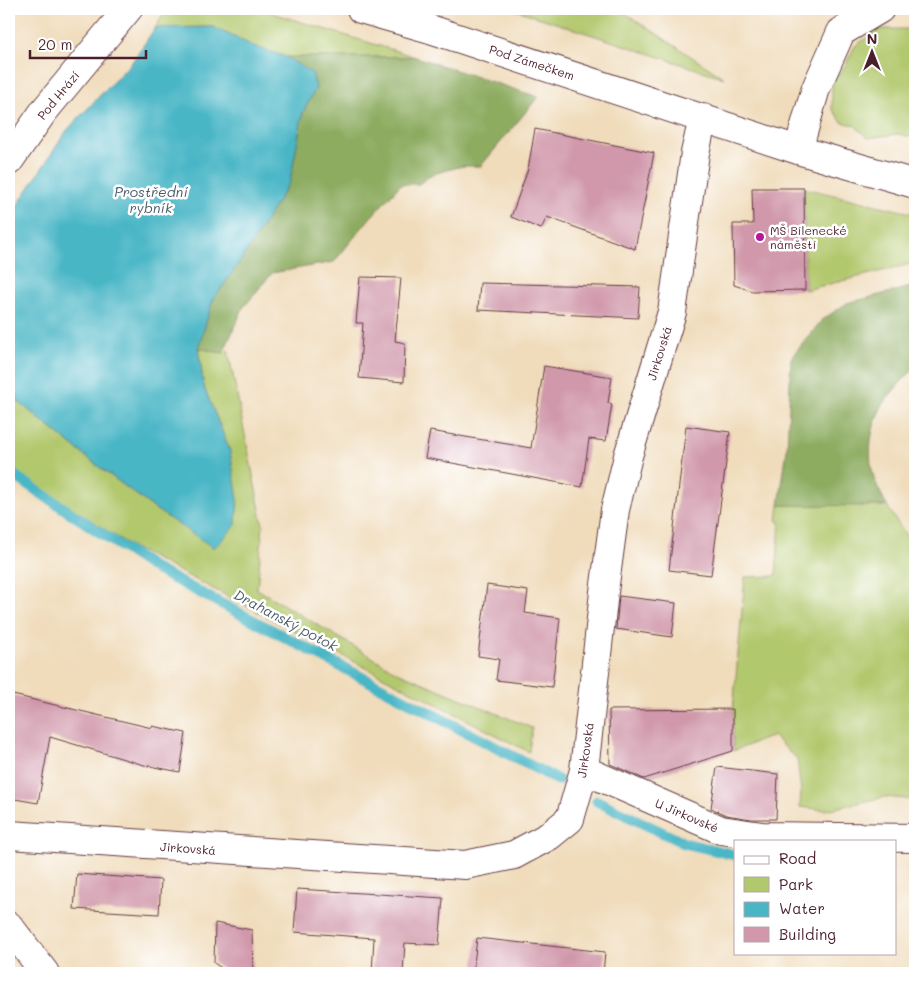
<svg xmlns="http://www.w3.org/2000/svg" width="924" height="982" font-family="Mali,sans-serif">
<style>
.green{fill:#b2c86d;stroke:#7e744c}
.forest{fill:#8dac60;stroke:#6c6646}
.water{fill:#49b6c6;stroke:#4a6a78}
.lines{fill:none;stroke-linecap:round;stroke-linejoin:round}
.stream{stroke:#49b6c6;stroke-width:11}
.building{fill:#d098aa}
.minor-casing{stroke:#633b41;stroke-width:30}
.minor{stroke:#fff;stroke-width:28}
.poi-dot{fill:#b5179e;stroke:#fff;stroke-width:2}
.labels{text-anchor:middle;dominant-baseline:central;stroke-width:5;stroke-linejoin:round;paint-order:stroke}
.street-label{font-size:12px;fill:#4a1f2b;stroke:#fff}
.poi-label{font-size:12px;fill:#4a1f2b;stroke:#fff;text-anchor:start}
.water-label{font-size:14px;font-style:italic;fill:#4a5b69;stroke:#fff}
</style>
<rect width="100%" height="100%" fill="#fff"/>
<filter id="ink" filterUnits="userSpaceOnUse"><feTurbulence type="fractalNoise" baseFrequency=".02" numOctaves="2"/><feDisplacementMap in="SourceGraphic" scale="10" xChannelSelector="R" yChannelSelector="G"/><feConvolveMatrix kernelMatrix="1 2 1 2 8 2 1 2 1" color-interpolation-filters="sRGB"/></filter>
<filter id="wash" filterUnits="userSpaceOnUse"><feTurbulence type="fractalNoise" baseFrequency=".0096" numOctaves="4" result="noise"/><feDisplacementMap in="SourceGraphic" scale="20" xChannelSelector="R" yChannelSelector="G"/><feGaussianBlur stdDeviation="1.12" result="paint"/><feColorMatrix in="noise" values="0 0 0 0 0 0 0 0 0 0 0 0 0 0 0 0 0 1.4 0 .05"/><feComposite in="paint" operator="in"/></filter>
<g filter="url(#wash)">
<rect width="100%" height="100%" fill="#f0dcbb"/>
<path class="green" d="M167 9H259L416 57H286L253 46 213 27 155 28Z
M513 9H619L724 78Z
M879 29H915V138L898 134 868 138 854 125 842 122 832 109V74L840 75 855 46Z
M804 188 915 214V263L805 290Z
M198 348 223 353 228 350 263 525 257 589 397 672 532 728 529 752 134 548 9 467V392L15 399 94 463 158 511 230 451 204 387Z
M779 505 887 506 908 539 915 545V800L885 797 826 810 800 807 801 791 797 759 773 736 733 751V709L745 577 776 576 780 522 777 521Z"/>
<path class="forest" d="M286 57H416L538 97 481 166H463L432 174 419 184H401L370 218 334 262 272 273 243 308 223 353 198 348 213 300 246 253 290 181 303 112 316 88 312 73Z
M915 286V369C905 376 886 398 880 410 871 427 868 452 872 470 874 482 882 495 887 506L779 505 787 449 791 358 822 320 847 303Z"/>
<path class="water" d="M213 27 253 46 286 57 312 73 316 88 303 112 290 181 246 253 213 300 198 348 204 387 230 451 238 499 236 525 214 548 158 511 94 463 15 399 9 392V218L67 130 132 62 155 28Z"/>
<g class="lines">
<path class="stream" d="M9 472 155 569 558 780
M597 801 684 843 735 855"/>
</g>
<g id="blocks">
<path class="building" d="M535 129 654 153 635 249 547 217 541 229 511 217 528 169Z
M752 188H804L805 290 752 291 734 285 733 224H753Z
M360 277 401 278 395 341 405 343 404 382 359 378 363 323H356Z
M480 283 640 287 638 318 478 310Z
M544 366 612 377 608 403 612 404 606 441 589 439 582 487 425 458 430 431 531 448Z
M686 426 730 432 711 575 669 570Z
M487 585 528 591 525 613 560 618 552 687 496 680 499 659 478 656Z
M619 596 676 603 672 637 616 629Z
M9 694 152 728V726L186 733 180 772 144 765 50 737 38 803 9 798Z
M733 709V751L644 779 610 764 609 710Z
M717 767 778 774 776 819H751L726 815 711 808Z
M77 874 161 880 159 914 74 909Z
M297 889 443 898 439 945 405 943 403 973H372L374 938 294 932Z
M215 923 252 930 253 973H229L214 963Z
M477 938 605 952 603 973H473Z"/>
</g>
</g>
<g filter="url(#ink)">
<use href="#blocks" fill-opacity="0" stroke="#633b41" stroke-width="1"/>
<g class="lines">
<g class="minor-casing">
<path id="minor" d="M361 9 427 28 798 150 915 184
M798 150 816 88 841 32 880 9
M9 161 44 111 128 9
M584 770 721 830 762 836 915 838
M9 835 465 865 514 855 549 836 570 819 584 770 604 592 615 510 628 456 672 312 695 153 703 118
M9 926 45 973"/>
</g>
<use href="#minor" class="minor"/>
</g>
</g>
<circle class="poi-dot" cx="760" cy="237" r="5"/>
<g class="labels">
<g class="street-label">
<text transform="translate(532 62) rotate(18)">Pod Zámečkem</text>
<text transform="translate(58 95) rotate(-51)">Pod Hrází</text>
<text transform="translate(659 353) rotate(-73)">Jirkovská</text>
<text transform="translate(585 750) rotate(-82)">Jirkovská</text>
<text transform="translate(687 815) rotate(23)">U Jirkovské</text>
<text transform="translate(188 848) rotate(4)">Jirkovská</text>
</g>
<g class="poi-label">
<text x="770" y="230">MŠ Bílenecké<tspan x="770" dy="14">náměstí</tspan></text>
</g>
<g class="water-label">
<text x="151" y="191">Prostřední<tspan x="151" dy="16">rybník</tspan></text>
<text transform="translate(286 620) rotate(28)">Drahanský potok</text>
</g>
</g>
<rect width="924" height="982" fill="none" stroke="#fff" stroke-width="30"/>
<rect x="734" y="840" width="162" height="115" fill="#ffffff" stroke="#b7a5aa"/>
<rect x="744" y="856" width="25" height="8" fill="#ffffff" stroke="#b7a5aa"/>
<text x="779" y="864" font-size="15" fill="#4a1f2b">Road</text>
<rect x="744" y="877" width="25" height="15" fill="#b2c86d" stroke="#b7a5aa"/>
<text x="779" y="890" font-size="15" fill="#4a1f2b">Park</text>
<rect x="744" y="902" width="25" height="15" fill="#49b6c6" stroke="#b7a5aa"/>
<text x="779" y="914" font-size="15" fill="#4a1f2b">Water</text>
<rect x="744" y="927" width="25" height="15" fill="#d098aa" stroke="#b7a5aa"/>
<text x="779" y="940" font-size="15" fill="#4a1f2b">Building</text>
<g transform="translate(872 52)" stroke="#ffffff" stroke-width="4" paint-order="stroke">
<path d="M0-4L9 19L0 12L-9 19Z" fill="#4a1f2b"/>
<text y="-8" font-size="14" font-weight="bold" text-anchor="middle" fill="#4a1f2b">N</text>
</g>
<path d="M30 50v8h116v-8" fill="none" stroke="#4a1f2b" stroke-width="2.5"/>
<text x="38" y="50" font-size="15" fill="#4a1f2b" stroke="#ffffff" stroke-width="4" paint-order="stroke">20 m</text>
</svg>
